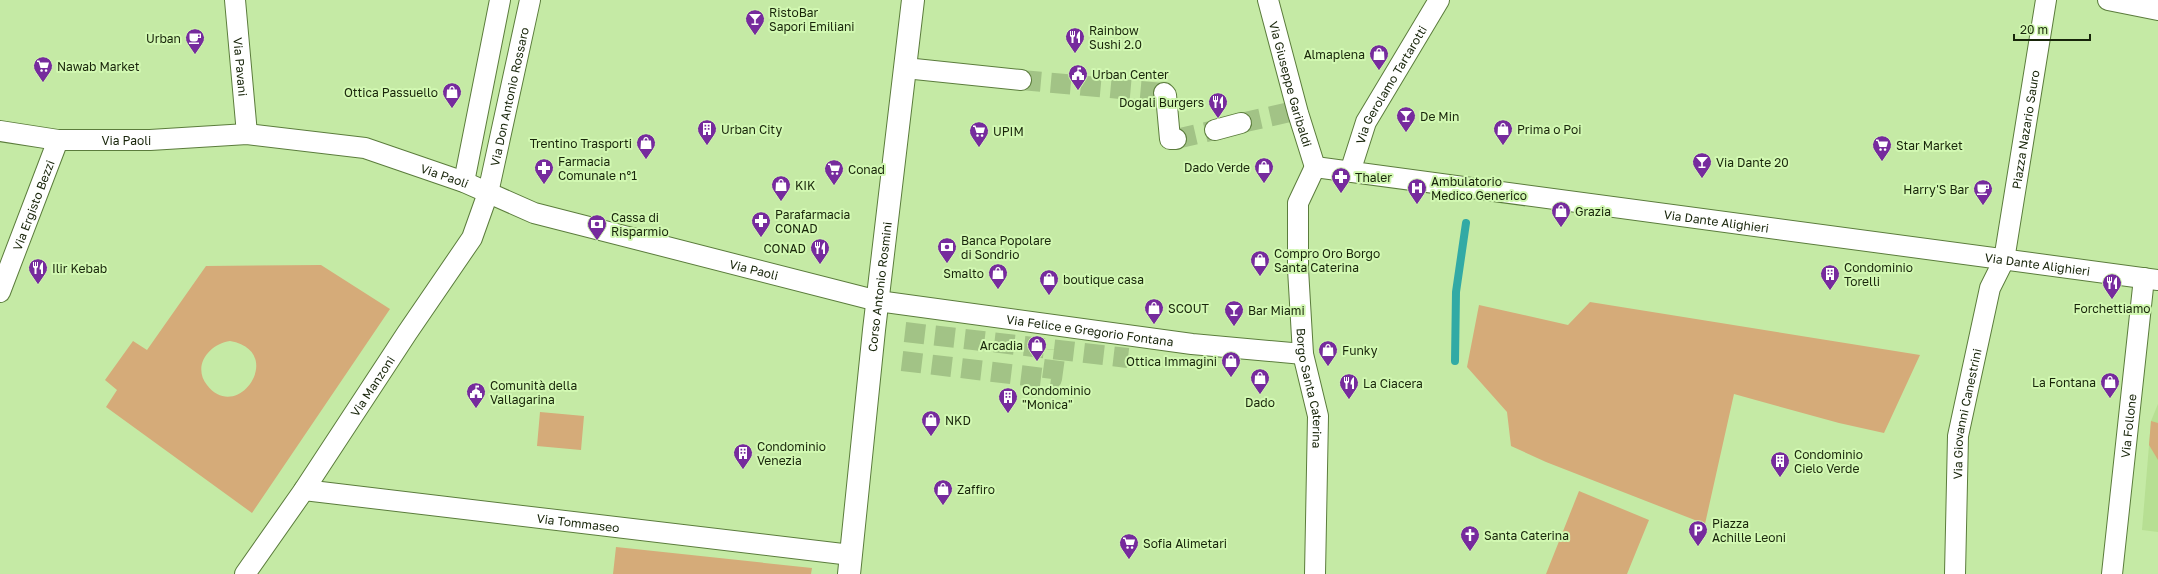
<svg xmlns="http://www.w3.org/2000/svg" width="2158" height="574" font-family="'Golos Text',sans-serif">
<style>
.built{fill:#b7df93}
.green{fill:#d5ab79;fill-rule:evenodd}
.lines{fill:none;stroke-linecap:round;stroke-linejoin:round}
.stream{stroke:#32aaa5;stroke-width:8}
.street-tunnel{stroke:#a2c386;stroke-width:20;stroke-dasharray:20 10;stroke-linecap:butt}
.street-casing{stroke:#5b7c3c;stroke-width:22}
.secondary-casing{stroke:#5b7c3c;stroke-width:24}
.street{stroke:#fff;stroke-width:20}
.secondary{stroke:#fff;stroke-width:22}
.labels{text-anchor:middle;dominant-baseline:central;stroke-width:4;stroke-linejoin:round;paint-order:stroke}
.poi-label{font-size:12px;fill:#18250a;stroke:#d2f8b2;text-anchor:start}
.street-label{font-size:12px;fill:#18250a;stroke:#d2f8b2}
</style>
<rect width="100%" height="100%" fill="#c5eaa5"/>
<path class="built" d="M2158 404V532L2142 530 2151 421Z"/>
<path class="green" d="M321 265 390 309 252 513 106 407 117 390 105 380 133 341 147 350 206 266ZM230 341C287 351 238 425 207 385 192 366 209 344 230 341Z
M1590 302 1920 355 1884 433 1839 423 1734 394 1705 524 1546 462 1511 446 1507 412 1467 367 1479 305 1568 325Z
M540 412 584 416 581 450 537 446Z
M2151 421 2158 423V460L2149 445Z
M1579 491 1649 520 1627 574H1546Z
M616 547 812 568 811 574H613Z"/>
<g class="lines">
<path class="stream" d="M1455 361 1456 292 1466 223"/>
<path class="street-tunnel" d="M1021 80 1164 93
M1241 123 1290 112
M1176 139 1215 130
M905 332 1128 358
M902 361 1052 379 1056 350"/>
<g class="street-casing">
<g id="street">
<path id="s1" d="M235 0 247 134"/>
<path id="s2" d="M1268 0 1298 113 1315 167"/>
<path d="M2108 0 2158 10"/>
<path d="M905 68 1021 80"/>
<path d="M1164 93 1166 95 1170 139H1176"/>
<path d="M1215 130 1241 123"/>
<path id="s3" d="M0 131 58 140H150L247 134 365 148 464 182 534 213 878 301 1192 344 1303 354"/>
<path id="s4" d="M1315 167 2158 280"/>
<path id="s5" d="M1315 167 1298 203V269L1303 354 1318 416 1315 574"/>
<path id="s6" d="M1350 172 1366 122 1439 0"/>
<path d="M464 182 500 0"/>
<path id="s7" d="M0 292 58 140"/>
<path id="s8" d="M304 490 851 555"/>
<path id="s9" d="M245 574 304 490 407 333 472 238 488 193 530 0"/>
<path id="s10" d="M1955 574 1958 436 1990 288 2004 260 2046 0"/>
<path id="s11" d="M2112 574 2144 278"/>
</g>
</g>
<g class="secondary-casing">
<g id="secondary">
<path id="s12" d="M849 574 874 330 913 0"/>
</g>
</g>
<use href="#street" class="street"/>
<use href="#secondary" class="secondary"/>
</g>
<defs>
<g id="bar-pin" transform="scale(1)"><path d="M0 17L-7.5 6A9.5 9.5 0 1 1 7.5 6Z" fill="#762b9d" stroke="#d2f8b2"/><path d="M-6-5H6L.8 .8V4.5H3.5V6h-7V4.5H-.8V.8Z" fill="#fff"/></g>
<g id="restaurant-pin" transform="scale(1)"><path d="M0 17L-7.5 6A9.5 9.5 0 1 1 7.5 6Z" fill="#762b9d" stroke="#d2f8b2"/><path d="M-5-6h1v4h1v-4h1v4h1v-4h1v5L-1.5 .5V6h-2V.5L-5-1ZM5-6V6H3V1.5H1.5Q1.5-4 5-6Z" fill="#fff"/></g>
<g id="cafe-pin" transform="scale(1)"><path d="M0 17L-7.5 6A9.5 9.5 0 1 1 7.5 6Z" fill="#762b9d" stroke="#d2f8b2"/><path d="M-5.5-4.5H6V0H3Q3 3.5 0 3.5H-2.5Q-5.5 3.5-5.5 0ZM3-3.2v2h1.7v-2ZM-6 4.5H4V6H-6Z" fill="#fff"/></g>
<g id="shop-pin" transform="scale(1)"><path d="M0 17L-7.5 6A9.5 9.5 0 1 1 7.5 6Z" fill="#762b9d" stroke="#d2f8b2"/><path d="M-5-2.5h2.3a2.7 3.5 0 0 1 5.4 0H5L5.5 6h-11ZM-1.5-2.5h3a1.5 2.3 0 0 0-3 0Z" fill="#fff"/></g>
<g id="supermarket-pin" transform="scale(1)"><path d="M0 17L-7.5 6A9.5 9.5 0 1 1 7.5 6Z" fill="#762b9d" stroke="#d2f8b2"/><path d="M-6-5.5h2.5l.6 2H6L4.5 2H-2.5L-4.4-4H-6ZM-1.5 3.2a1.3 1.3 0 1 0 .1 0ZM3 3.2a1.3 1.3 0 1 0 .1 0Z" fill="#fff"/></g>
<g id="civic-pin" transform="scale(1)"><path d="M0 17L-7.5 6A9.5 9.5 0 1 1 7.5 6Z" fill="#762b9d" stroke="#d2f8b2"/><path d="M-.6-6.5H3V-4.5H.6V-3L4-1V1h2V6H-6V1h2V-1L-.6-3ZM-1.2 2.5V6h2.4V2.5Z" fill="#fff"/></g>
<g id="building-pin" transform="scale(1)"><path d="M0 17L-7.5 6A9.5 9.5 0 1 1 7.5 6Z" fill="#762b9d" stroke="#d2f8b2"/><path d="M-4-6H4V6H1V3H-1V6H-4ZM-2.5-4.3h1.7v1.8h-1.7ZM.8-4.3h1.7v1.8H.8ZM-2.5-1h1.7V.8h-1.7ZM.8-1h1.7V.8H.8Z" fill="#fff"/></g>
<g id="pharmacy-pin" transform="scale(1)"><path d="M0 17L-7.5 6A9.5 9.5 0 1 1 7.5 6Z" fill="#762b9d" stroke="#d2f8b2"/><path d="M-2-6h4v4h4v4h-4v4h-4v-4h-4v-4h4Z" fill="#fff"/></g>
<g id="hospital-pin" transform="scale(1)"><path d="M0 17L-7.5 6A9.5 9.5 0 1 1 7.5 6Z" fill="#762b9d" stroke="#d2f8b2"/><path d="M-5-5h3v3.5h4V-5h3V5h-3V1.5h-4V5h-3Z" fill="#fff"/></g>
<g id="bank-pin" transform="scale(1)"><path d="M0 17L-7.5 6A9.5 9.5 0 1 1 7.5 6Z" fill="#762b9d" stroke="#d2f8b2"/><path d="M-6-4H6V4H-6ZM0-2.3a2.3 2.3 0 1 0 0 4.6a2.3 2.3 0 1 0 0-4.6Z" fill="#fff"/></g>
<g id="parking-pin" transform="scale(1)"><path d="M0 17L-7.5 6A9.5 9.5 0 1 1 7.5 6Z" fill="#762b9d" stroke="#d2f8b2"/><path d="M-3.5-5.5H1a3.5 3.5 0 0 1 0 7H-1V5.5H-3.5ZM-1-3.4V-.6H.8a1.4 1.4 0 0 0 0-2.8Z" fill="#fff"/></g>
<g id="church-pin" transform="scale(1)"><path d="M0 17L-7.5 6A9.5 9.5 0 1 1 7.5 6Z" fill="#762b9d" stroke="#d2f8b2"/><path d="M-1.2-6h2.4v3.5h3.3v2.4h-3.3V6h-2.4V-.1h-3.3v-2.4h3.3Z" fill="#fff"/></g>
</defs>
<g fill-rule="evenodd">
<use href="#bar-pin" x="755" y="19"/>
<use href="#restaurant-pin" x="1075" y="37"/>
<use href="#cafe-pin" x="195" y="38"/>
<use href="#shop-pin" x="1379" y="54"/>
<use href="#supermarket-pin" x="43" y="66"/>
<use href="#civic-pin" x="1078" y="74"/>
<use href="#shop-pin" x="452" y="92"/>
<use href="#restaurant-pin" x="1218" y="102"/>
<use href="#bar-pin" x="1406" y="116"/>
<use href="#building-pin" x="707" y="129"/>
<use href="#shop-pin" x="1503" y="129"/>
<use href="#supermarket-pin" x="979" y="131"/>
<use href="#shop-pin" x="646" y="143"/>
<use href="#supermarket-pin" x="1882" y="145"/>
<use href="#bar-pin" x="1702" y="162"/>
<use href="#shop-pin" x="1264" y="167"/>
<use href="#pharmacy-pin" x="544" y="168"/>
<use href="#supermarket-pin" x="834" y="169"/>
<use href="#pharmacy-pin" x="1341" y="177"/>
<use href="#shop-pin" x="781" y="185"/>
<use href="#hospital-pin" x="1417" y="188"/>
<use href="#cafe-pin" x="1983" y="189"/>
<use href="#shop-pin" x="1561" y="211"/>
<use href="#pharmacy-pin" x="761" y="221"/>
<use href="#bank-pin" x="597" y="224"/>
<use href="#bank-pin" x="947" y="247"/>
<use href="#restaurant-pin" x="820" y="248"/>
<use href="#shop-pin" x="1260" y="260"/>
<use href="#restaurant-pin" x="38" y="268"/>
<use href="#shop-pin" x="998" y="273"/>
<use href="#building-pin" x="1830" y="274"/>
<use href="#shop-pin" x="1049" y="279"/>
<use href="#restaurant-pin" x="2112" y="283"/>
<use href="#shop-pin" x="1154" y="308"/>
<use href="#bar-pin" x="1234" y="310"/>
<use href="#shop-pin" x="1037" y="345"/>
<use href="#shop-pin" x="1328" y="350"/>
<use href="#shop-pin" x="1231" y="361"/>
<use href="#shop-pin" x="1260" y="378"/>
<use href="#shop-pin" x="2110" y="382"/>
<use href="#restaurant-pin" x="1349" y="383"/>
<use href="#civic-pin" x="476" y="392"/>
<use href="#building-pin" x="1008" y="397"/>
<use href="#shop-pin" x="931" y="420"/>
<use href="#building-pin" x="743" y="453"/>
<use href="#building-pin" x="1780" y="461"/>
<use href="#shop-pin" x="943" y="489"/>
<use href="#parking-pin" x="1698" y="530"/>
<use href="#church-pin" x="1470" y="535"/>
<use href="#supermarket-pin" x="1129" y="543"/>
</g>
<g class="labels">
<g class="poi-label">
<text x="769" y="12">RistoBar<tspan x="769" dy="14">Sapori Emiliani</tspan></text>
<text x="1089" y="30">Rainbow<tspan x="1089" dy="14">Sushi 2.0</tspan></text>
<text x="181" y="38" text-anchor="end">Urban</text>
<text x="1365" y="54" text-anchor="end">Almaplena</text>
<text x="57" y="66">Nawab Market</text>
<text x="1092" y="74">Urban Center</text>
<text x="438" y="92" text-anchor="end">Ottica Passuello</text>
<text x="1204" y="102" text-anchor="end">Dogali Burgers</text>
<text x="1420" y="116">De Min</text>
<text x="721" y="129">Urban City</text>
<text x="1517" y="129">Prima o Poi</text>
<text x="993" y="131">UPIM</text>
<text x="632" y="143" text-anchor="end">Trentino Trasporti</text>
<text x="1896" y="145">Star Market</text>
<text x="558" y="161">Farmacia<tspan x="558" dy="14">Comunale n°1</tspan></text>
<text x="1716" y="162">Via Dante 20</text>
<text x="1250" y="167" text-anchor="end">Dado Verde</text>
<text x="848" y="169">Conad</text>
<text x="1355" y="177">Thaler</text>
<text x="1431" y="181">Ambulatorio<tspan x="1431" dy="14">Medico Generico</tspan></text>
<text x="795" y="185">KIK</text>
<text x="1969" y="189" text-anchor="end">Harry'S Bar</text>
<text x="1575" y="211">Grazia</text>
<text x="775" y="214">Parafarmacia<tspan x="775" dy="14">CONAD</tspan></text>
<text x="611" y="217">Cassa di<tspan x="611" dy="14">Risparmio</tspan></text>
<text x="961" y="240">Banca Popolare<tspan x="961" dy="14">di Sondrio</tspan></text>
<text x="806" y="248" text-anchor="end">CONAD</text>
<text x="1274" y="253">Compro Oro Borgo<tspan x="1274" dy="14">Santa Caterina</tspan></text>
<text x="1844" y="267">Condominio<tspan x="1844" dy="14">Torelli</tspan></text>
<text x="52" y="268">Ilir Kebab</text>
<text x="984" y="273" text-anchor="end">Smalto</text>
<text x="1063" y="279">boutique casa</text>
<text x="1168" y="308">SCOUT</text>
<text x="2112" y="308" text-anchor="middle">Forchettiamo</text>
<text x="1248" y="310">Bar Miami</text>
<text x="1023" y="345" text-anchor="end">Arcadia</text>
<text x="1342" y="350">Funky</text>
<text x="1217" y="361" text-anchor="end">Ottica Immagini</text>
<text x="2096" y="382" text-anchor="end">La Fontana</text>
<text x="1363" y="383">La Ciacera</text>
<text x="490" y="385">Comunità della<tspan x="490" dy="14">Vallagarina</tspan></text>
<text x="1022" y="390">Condominio<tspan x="1022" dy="14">"Monica"</tspan></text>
<text x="1260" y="402" text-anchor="middle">Dado</text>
<text x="945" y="420">NKD</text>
<text x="757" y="446">Condominio<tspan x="757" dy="14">Venezia</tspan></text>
<text x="1794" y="454">Condominio<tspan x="1794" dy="14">Cielo Verde</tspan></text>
<text x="957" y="489">Zaffiro</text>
<text x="1712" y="523">Piazza<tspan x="1712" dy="14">Achille Leoni</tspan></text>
<text x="1484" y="535">Santa Caterina</text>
<text x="1143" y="543">Sofia Alimetari</text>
</g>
<g class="street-label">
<text stroke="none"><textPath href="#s1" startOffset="67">Via Pavani</textPath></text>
<text stroke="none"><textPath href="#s2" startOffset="87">Via Giuseppe Garibaldi</textPath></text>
<text stroke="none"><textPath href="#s6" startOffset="97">Via Gerolamo Tartarotti</textPath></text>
<text stroke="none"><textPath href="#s9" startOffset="552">Via Don Antonio Rossaro</textPath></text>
<text stroke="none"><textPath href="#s10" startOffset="453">Piazza Nazario Sauro</textPath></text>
<text stroke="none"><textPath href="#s3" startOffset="127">Via Paoli</textPath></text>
<text stroke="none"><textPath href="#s3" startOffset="451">Via Paoli</textPath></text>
<text stroke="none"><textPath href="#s7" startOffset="93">Via Ergisto Bezzi</textPath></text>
<text stroke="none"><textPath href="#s4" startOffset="405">Via Dante Alighieri</textPath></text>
<text stroke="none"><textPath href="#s4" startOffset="729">Via Dante Alighieri</textPath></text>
<text stroke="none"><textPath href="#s3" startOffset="775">Via Paoli</textPath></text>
<text stroke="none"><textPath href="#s12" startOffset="289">Corso Antonio Rosmini</textPath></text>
<text stroke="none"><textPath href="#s3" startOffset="1117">Via Felice e Gregorio Fontana</textPath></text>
<text stroke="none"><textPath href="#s9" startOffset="227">Via Manzoni</textPath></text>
<text stroke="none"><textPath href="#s5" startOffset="226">Borgo Santa Caterina</textPath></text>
<text stroke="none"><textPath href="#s10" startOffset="161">Via Giovanni Canestrini</textPath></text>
<text stroke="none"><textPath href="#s11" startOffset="149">Via Follone</textPath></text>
<text stroke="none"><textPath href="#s8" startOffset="276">Via Tommaseo</textPath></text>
</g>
</g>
<path d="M2014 34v6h76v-6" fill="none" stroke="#18250a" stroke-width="2"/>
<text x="2020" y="34" font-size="12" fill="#18250a" stroke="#d2f8b2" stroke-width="3" paint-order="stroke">20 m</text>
</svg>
